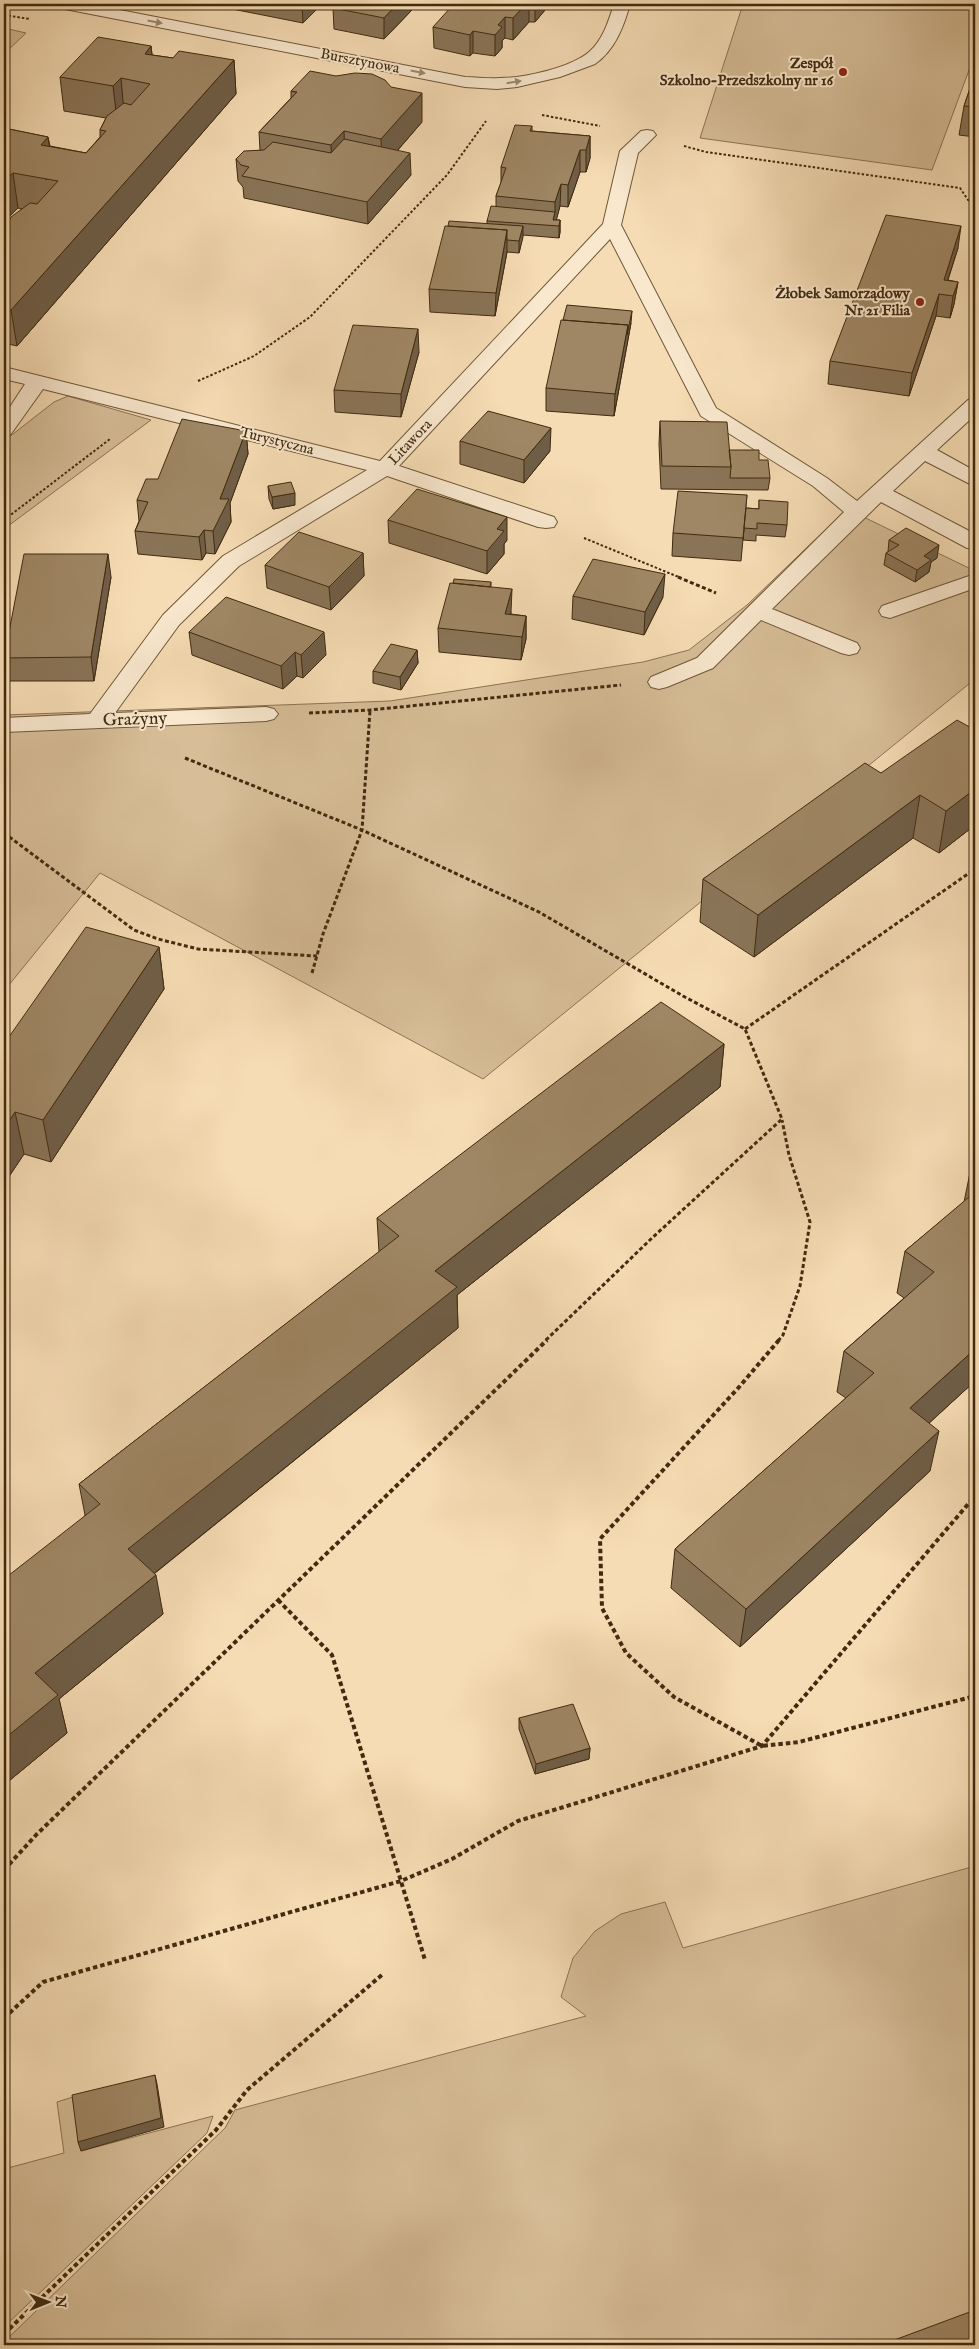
<svg xmlns="http://www.w3.org/2000/svg" width="979" height="2349" font-family="'IM FELL English',serif">
<style>
.green{fill:#d7be98;stroke:#8c7454}
.lines{fill:none;stroke-linecap:round;stroke-linejoin:round}
.minor-casing{stroke:#6e5738;stroke-width:2}
.path-far2{stroke:#412b0f;stroke-width:2;stroke-dasharray:2.5 2;stroke-linecap:butt}
.path-far1{stroke:#412b0f;stroke-width:3;stroke-dasharray:4 2.5;stroke-linecap:butt}
.path{stroke:#412b0f;stroke-width:4;stroke-dasharray:4.5 3;stroke-linecap:butt}
.minor{fill:#f9e8ce;fill-rule:evenodd}
.wall{fill:#897457;stroke:#412b0f}
.shaded-wall{fill:#6f5e47;stroke:#412b0f}
.building{fill:#9f8765;stroke:#412b0f}
.oneway{fill:#9d8a6e}
.poi-dot{fill:#8f2418;stroke:#f9e8ce;stroke-width:2}
.labels{text-anchor:middle;dominant-baseline:central;stroke-width:4;stroke-linejoin:round;paint-order:stroke}
.far-street-label{font-size:15px;fill:#412b0f;stroke:#f9e8ce}
.far-poi-label{font-size:15px;font-weight:bold;fill:#412b0f;stroke:#f9e8ce;text-anchor:end}
.street-label{font-size:18px;fill:#412b0f;stroke:#f9e8ce}
</style>
<rect width="100%" height="100%" fill="#f6dcb4"/>
<filter id="stains"><feTurbulence type="fractalNoise" baseFrequency=".004" numOctaves="4"/><feColorMatrix values="0 0 0 0 .2 0 0 0 0 .09 0 0 0 0 .02 0 0 0 .5 -.17"/></filter>
<radialGradient id="worn" r=".72"><stop offset=".6" stop-color="#630" stop-opacity="0"/><stop offset="1" stop-color="#630" stop-opacity=".3"/></radialGradient>
<path class="green" d="M743 4H975V54L932 170 700 138Z
M4 28 26 33 4 54Z
M68 396 151 420 4 529V441L54 402Z
M847 509 975 571V679L483 1079 100 873 4 991V715L390 701 643 662 689 650 747 605Z
M975 1866V2330L936 2345H4V2342L225 2128 235 2110 586 2016 561 1997 573 1958 595 1931 621 1914 665 1902 683 1948Z
M73 2097 81 2151 213 2116 207 2133 4 2327V2169L64 2153 57 2102Z"/>
<g class="lines">
<g class="minor-casing">
<path id="minor" d="M57 4H89L465 77C477 77 488 79 500 78 524 78 570 68 589 52 603 40 609 20 614 4H630C624 26 615 50 595 64L560 77 517 87 497 89 465 87 65 9 59 8Z
M647 130 653 131 656 135 638 153 621 225 716 408 827 478 857 501 968 400 975 398V415L937 450 975 471V485L968 483 925 461 893 491 975 534V549L967 548 881 502 772 609 857 643 860 648 857 653 849 655 841 653 761 620 713 668 667 687 659 689 651 687 648 682 651 677 697 658 844 512 813 486 701 416 610 239 399 466 554 517 557 522 554 527 546 528 538 527 387 476 239 566 179 625 115 713 266 707 274 709 278 714 274 719 266 721 4 732V718L90 714 163 615 223 556 367 470 43 389 11 434 4 436V416L25 384 4 379V367L380 461 603 224 620 151 641 131Z
M975 574V588L890 618 882 616 879 611 882 606Z"/>
</g>
<path class="path-far2" d="M4 15 30 19
M542 115 600 126
M684 146 706 152 960 188 968 200 975 201
M198 381 254 356 310 317 447 175 486 121
M4 520 110 439
M584 538 681 578"/>
<path class="path-far1" d="M678 577 716 593
M309 713 370 710 621 685
M185 758 362 830 539 912 683 996 745 1029 782 1119 652 1238 545 1341
M4 833 134 930 158 939 198 949 317 956
M312 973 323 934 362 830 370 710
M745 1029 975 869
M778 1341 783 1335 800 1286 810 1222 789 1155 782 1120"/>
<path class="path" d="M779 1340 740 1386 600 1539 602 1608 626 1653 674 1697 762 1746 799 1742 975 1696
M278 1600 332 1655 425 1960
M4 1870 36 1835 547 1340
M4 2018 43 1982 401 1881 452 1859 518 1821 762 1746 975 1496
M4 2334 216 2130 247 2090 383 1974"/>
<use href="#minor" class="minor"/>
</g>
<path class="wall" d="M207 4H322L303 23Z
M397 4H411V11L384 39 334 29 333 8Z
M412 4H429L423 9 412 7Z
M466 4H559L558 6 550 4 535 22H529L513 40 505 38 502 41V48L495 56 473 53 470 56 434 48 433 27 461 9Z
M151 46 152 55 173 58 234 60 236 94 17 346 4 343V230L22 209 18 208 10 216 4 215V128L48 137 50 146 86 153 100 137V130L106 118 64 111 60 77Z
M975 74V137L959 135 964 106Z
M291 91 422 122 398 150 411 175 368 224 244 198 243 187 238 181 236 159 260 150 259 132 291 98Z
M532 126V131L590 136V158L586 172H580L568 207 560 206 556 220H560V232L559 238 523 235 519 253 507 252 495 316 430 312 429 289 487 223V221L496 207V196L501 183V167Z
M958 248 948 280 958 282 954 304 950 318 936 316 909 396 828 384 830 361Z
M631 323 614 416 546 411V388Z
M419 352 401 417 335 412 334 390Z
M660 421 729 450 770 478 768 490 661 489 659 444Z
M246 431 248 454 230 503 231 522 215 554 206 553 202 560 138 554 135 531 139 521 137 500 158 479Z
M460 441 550 451 524 483 460 464Z
M268 486 295 505 273 509 269 499Z
M747 495 741 561 672 556 673 533Z
M759 500 787 525 785 537 756 535V541L743 540 746 508 759 509Z
M388 520 507 540 504 544V554L487 574 389 543Z
M889 540 937 558 931 562 929 572 915 582 884 565 886 553 888 552Z
M363 553 364 576 331 610 267 588 265 565Z
M111 577 94 681H8L4 658Z
M491 582V587L511 612V614L526 616V639L521 660 439 652 438 628Z
M573 596 663 597 644 635 572 619Z
M189 632 326 655 303 678 297 676 283 689 192 655Z
M417 650 418 663 401 690 373 683V671Z
M975 730V825L939 853 913 838 754 957 700 922 703 879 881 773Z
M159 947 164 989 51 1162 24 1154 4 1184V1044Z
M724 1044 720 1087 457 1295 458 1328 154 1574 163 1614 59 1699 67 1733 4 1785 85 1515 79 1484 379 1252 377 1218Z
M975 1161V1381L929 1423 930 1471 740 1647 671 1588 675 1549 846 1398 837 1392 844 1351 904 1298 897 1293 905 1251 964 1202 972 1163Z
M519 1718 590 1748 589 1759 535 1774 519 1729Z"/>
<path class="shaded-wall" d="M302 4H322L303 23Z
M397 4H411V11L384 39V18Z
M423 4H429L423 9Z
M526 4H529V22L513 40V18Z
M535 4H550L535 22Z
M505 17V38L502 41V48L495 56V35L498 25Z
M473 31V53L470 56V35Z
M151 46 155 80 145 54Z
M234 60 236 94 17 346 11 310Z
M121 78 124 113 117 120 113 86Z
M422 93V122L382 168 381 139Z
M344 131 345 161 332 175 331 145Z
M590 136V158L586 172V150Z
M48 137 53 171 46 180 41 145Z
M580 150V172L568 207V185Z
M410 153 411 175 368 224 367 202Z
M13 173 18 208 10 216 5 181Z
M561 184 560 206 555 225 553 220 555 212V202Z
M560 220V232L559 238V226Z
M523 226V237L519 253V241Z
M961 226 958 248 943 294 944 280Z
M507 230V252L495 316 496 293Z
M958 282 954 304 950 318 953 296Z
M939 294 936 316 909 396 912 373Z
M632 311 631 323 614 416 615 394 628 325Z
M418 329 419 352 401 417V394Z
M551 428 550 451 524 483V460Z
M246 431 248 454 230 503 231 522 215 554 213 531 220 499Z
M295 493V505L273 509 272 497Z
M507 517V540L504 544V554L487 574V551L497 529Z
M204 530 206 553 202 560 199 537Z
M939 545 937 558 931 562 929 572 915 582 917 570 924 556Z
M363 553 364 576 331 610 329 587Z
M108 554 111 577 94 681 91 657Z
M665 574 663 597 644 635 645 612Z
M512 589 511 612 506 635 505 614Z
M526 616V639L521 660 522 637Z
M324 632 326 655 303 678 301 655Z
M417 650 418 663 401 690 400 677Z
M295 652 297 676 283 689 281 666Z
M975 789V825L939 853 946 811Z
M920 795 913 838 754 957 758 915Z
M159 947 164 989 51 1162 43 1120Z
M724 1044 720 1087 457 1295 458 1328 136 1588 128 1549 435 1271Z
M15 1112 24 1154 4 1184V1129Z
M975 1349V1381L901 1449 910 1408Z
M939 1431 930 1471 740 1647 746 1609Z
M156 1575 163 1614 59 1699 67 1733 4 1785V1739L35 1673Z
M590 1748 589 1759 535 1774 536 1764Z
M155 2075 157 2084 164 2127 81 2151 78 2142Z"/>
<path class="building" d="M337 4H397L384 18 333 8Z
M466 4H526L513 18 505 17 498 25 502 27 495 35 473 31 470 35 433 27 451 7 461 9Z
M98 37 151 46 145 54 173 58 179 51 234 60 11 310 4 308V240L10 234 4 233V230L11 217 30 203 37 204 58 181 13 173 4 181V128L48 137 41 145 86 153 106 131 100 130 107 116 124 103 131 105 150 84 121 78 113 86 60 77Z
M310 71 336 76 355 73 372 74 385 80 391 87 422 93 381 139 344 131 331 145 259 132 297 92 291 91Z
M975 74V107L964 106Z
M515 125 532 126 530 131 590 136 586 150H580L568 185 561 184 555 202 496 196 506 168 501 167Z
M344 139 410 153 367 202 242 176 249 167 241 165 236 159 244 151 264 150 273 142 331 153Z
M491 206 555 212 553 220H560L559 226 487 221Z
M886 215 961 226 944 280 958 282 953 296 939 294 912 373 830 361Z
M449 221 523 226 519 241 507 240V230L448 226Z
M445 226 507 230 496 293 429 289Z
M567 305 632 311 627 335 628 325 563 320Z
M561 320 628 325 615 394 546 388Z
M353 325 418 329 401 394 334 390Z
M488 411 551 428 524 460 460 441Z
M182 419 246 431 220 499H229L213 531 204 530 199 537 135 531 148 502 137 500 146 479H158Z
M660 421 727 422 731 467 662 466Z
M729 450H759V460H768L770 478H730L731 467Z
M291 482 295 493 272 497 268 486Z
M417 489 507 517 497 529 504 531 487 551 388 520Z
M678 491 747 495 743 538 673 533Z
M759 500 788 502 787 525 757 523V529L744 528 746 508 759 509Z
M906 528 939 545 924 556 931 560 917 570 886 553 899 545 889 540Z
M299 532 363 553 329 587 265 565Z
M24 554H108L91 657 4 658Z
M593 559 665 574 645 612 573 596Z
M454 579 491 582 490 587 453 583Z
M450 583 512 589 505 614 526 616 522 637 438 628Z
M226 597 324 632 301 655 295 652 281 666 189 632Z
M391 644 417 650 400 677 373 671Z
M957 720 975 730V789L946 811 920 795 758 915 703 879 865 763 881 773Z
M86 927 159 947 43 1120 15 1112 4 1129V1044Z
M661 1002 724 1044 435 1271 457 1287 128 1549 156 1575 35 1673 58 1695 4 1739V1579L100 1504 79 1484 399 1236 377 1218Z
M975 1192V1349L910 1408 939 1431 746 1609 675 1549 874 1373 844 1351 934 1272 905 1251Z
M573 1704 590 1748 536 1764 519 1718Z
M155 2075 161 2118 78 2142 72 2095Z
M975 2310V2345H881Z"/>
<defs><path id="oneway-solid" d="M-6-.8H1V-3.2L6.5 0L1 3.2V.8H-6Z" transform="scale(1.25)"/></defs>
<g class="oneway">
<use href="#oneway-solid" transform="translate(155 22) rotate(11)"/>
<use href="#oneway-solid" transform="translate(418 72) rotate(11)"/>
<use href="#oneway-solid" transform="translate(514 82) rotate(-9)"/>
</g>
<g class="poi-dot">
<circle cx="843" cy="72" r="5"/>
<circle cx="920" cy="302" r="5"/>
</g>
<g class="labels">
<g class="far-street-label">
<text transform="translate(360 61) rotate(11)">Bursztynowa</text>
<text transform="translate(277 441) rotate(14)">Turystyczna</text>
<text transform="translate(410 442) rotate(-47)">Litawora</text>
</g>
<g class="far-poi-label">
<text x="833" y="63">Zespół<tspan x="833" dy="17">Szkolno-Przedszkolny nr 16</tspan></text>
<text x="910" y="293">Żłobek Samorządowy<tspan x="910" dy="17">Nr 21 Filia</tspan></text>
</g>
<g class="street-label">
<text transform="translate(135 720) rotate(-2)">Grażyny</text>
</g>
</g>
<rect width="979" height="2349" fill="none" stroke="#f6dcb4" stroke-width="20"/>
<rect x="5" y="5" width="969" height="2339" fill="none" stroke="#412b0f" stroke-width="2.5"/>
<rect x="10" y="10" width="959" height="2329" fill="none" stroke="#412b0f"/>
<g transform="translate(48 2302) rotate(89)" stroke="#f9e8ce" stroke-width="4" paint-order="stroke">
<path d="M0-4L9 19L0 12L-9 19Z" fill="#412b0f"/>
<text y="-8" font-size="14" font-weight="bold" text-anchor="middle" fill="#412b0f">N</text>
</g>
<rect width="100%" height="100%" filter="url(#stains)"/>
<rect width="100%" height="100%" fill="url(#worn)"/>
</svg>
